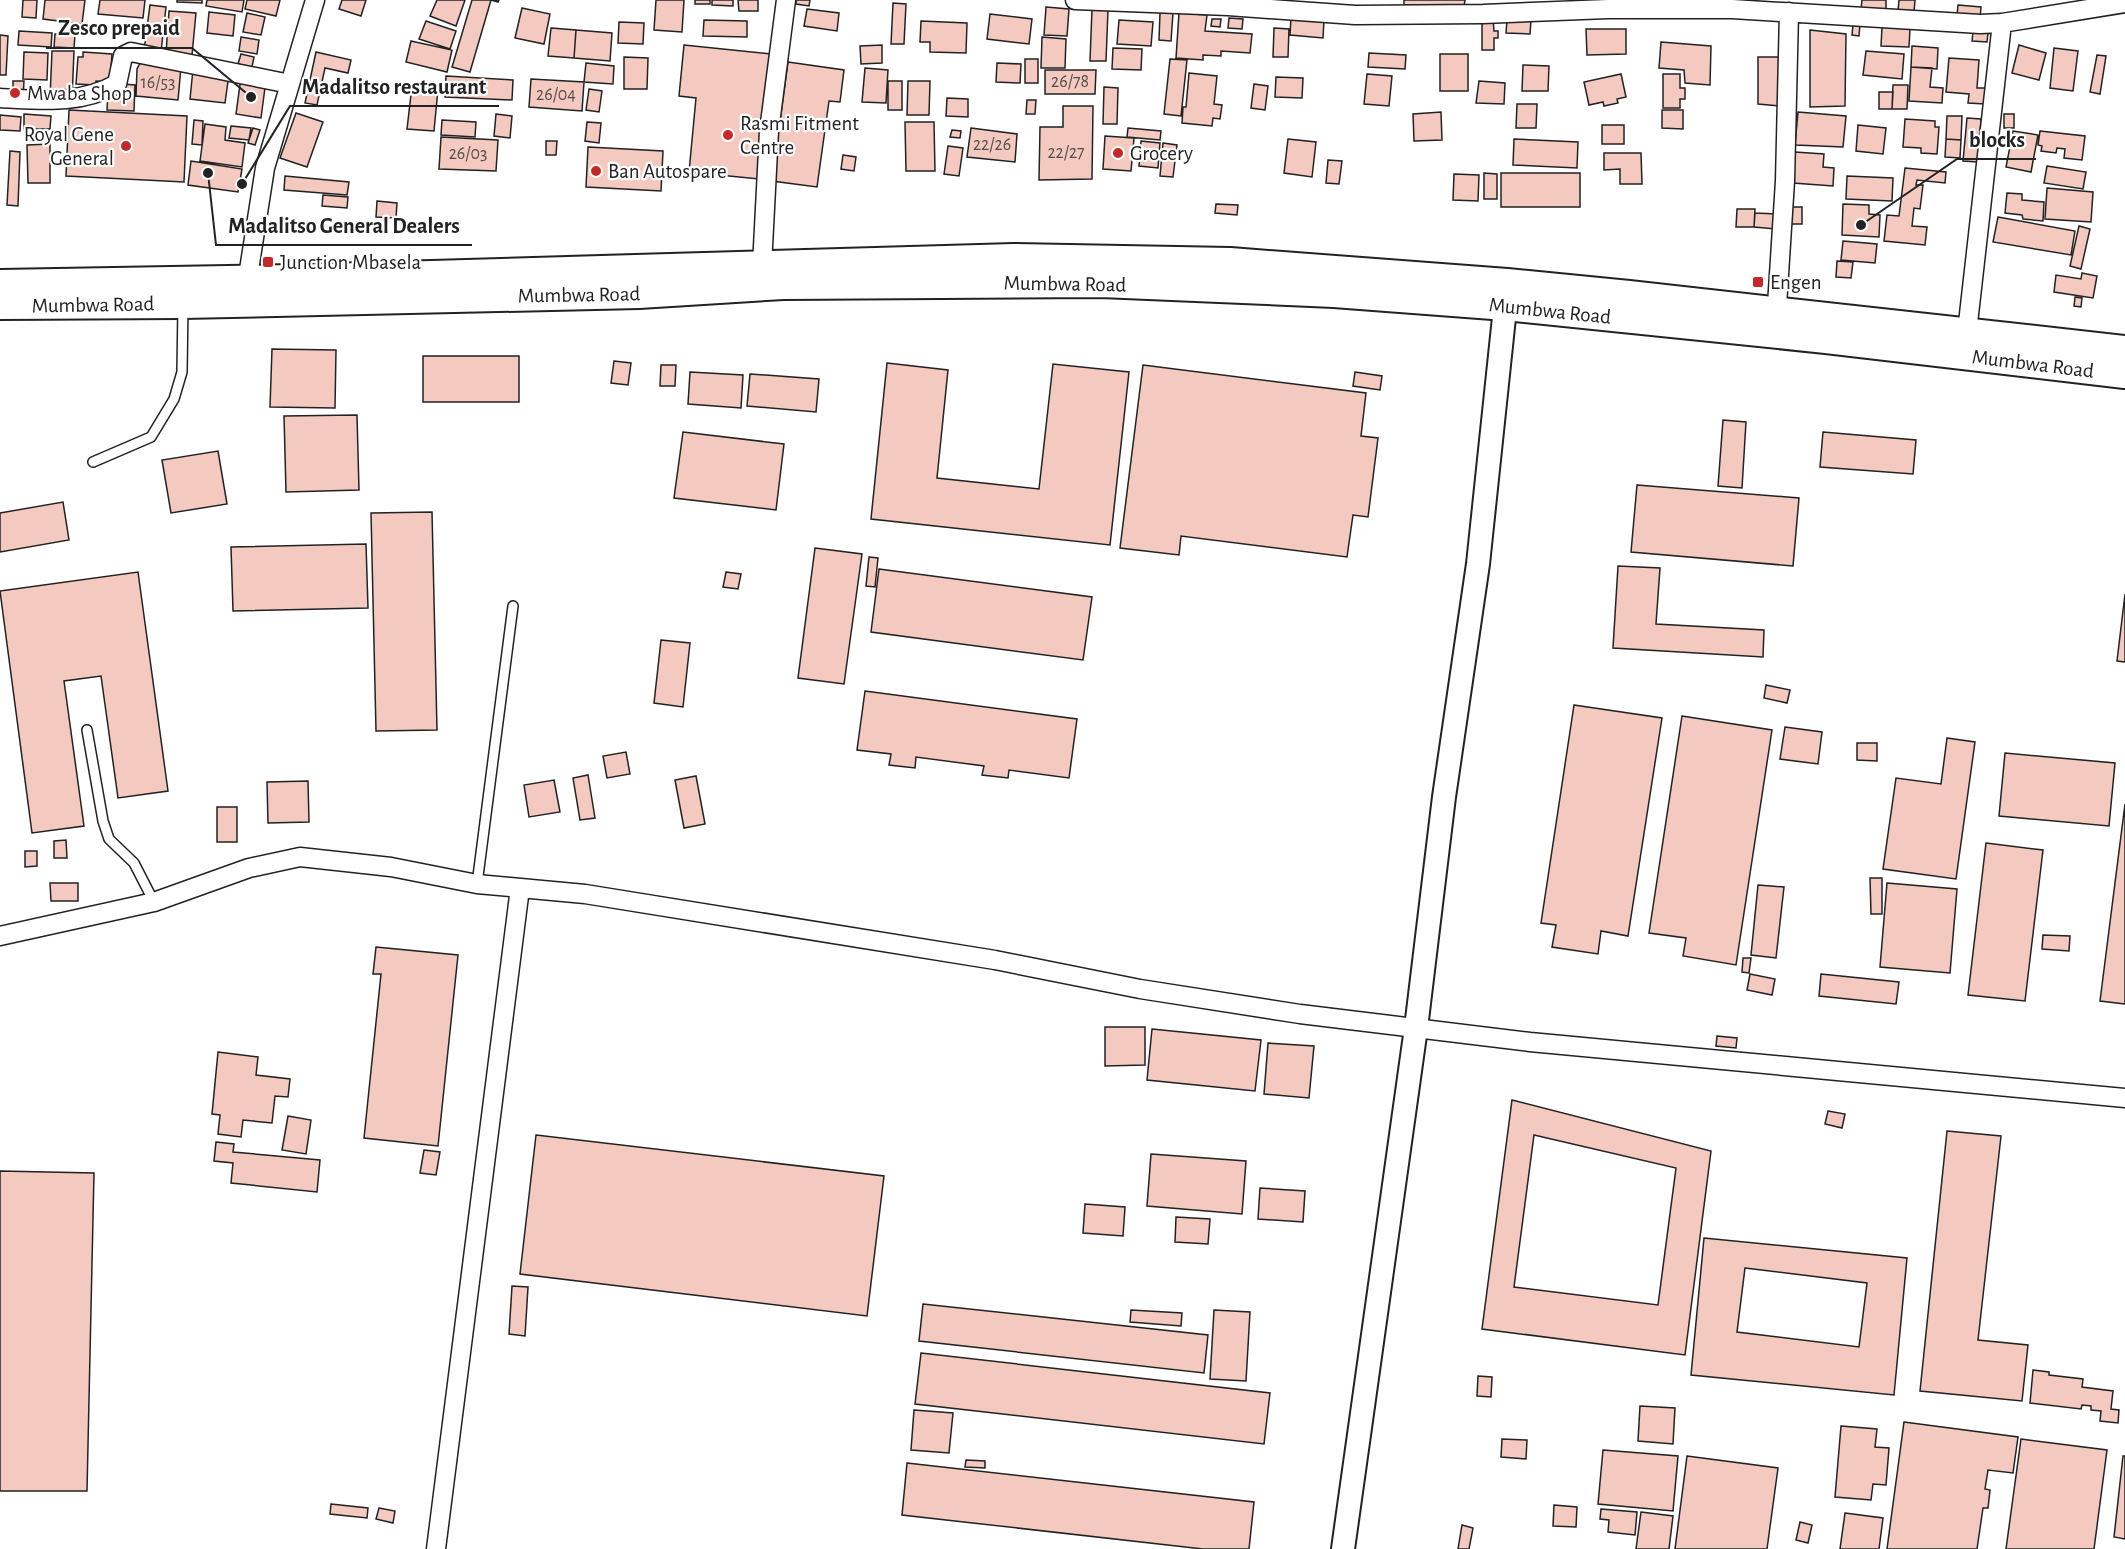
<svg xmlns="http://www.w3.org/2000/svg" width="2125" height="1549" font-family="'Alegreya Sans',sans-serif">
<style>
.building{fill:#f3c9c0;stroke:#222;stroke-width:1.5;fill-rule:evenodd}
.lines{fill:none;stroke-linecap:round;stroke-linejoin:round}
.service-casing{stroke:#222;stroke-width:12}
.minor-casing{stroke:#222;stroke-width:21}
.tertiary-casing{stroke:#222;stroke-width:26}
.primary-casing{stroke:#222;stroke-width:32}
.service{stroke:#fff;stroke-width:9}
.minor{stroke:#fff;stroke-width:18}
.tertiary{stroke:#fff;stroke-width:22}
.primary{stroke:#fff;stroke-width:28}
.poi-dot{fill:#c62828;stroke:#fff;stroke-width:2}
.labels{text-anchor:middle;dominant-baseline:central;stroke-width:4.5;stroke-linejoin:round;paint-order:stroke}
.number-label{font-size:18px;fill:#564c4a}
.poi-label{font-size:21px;fill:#222;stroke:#fff;text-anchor:start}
.street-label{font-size:21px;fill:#222;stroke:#fff}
.leader{fill:none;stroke:#222;stroke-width:2}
.callout-dot{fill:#222;stroke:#fff;stroke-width:2}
.callout-label{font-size:22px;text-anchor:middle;font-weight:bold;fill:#222;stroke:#fff;stroke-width:4.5;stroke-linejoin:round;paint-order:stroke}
</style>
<rect width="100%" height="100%" fill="#fff"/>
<path class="building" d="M23 0H37L36 18 22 17Z
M45 0H85L82 24 43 19Z
M100 0H145L143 18 98 14Z
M177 0H202V3L177 2Z
M207 0H244L242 12 206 6Z
M247 0H280L276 16 245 9Z
M342 0H366L361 16 339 9Z
M437 0H465L456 26 430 16Z
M472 0H499L498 2 491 0 470 72 452 67Z
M656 0H684L682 32 654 30Z
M695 0H710V4H695Z
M712 0H733V6L712 5Z
M738 0H758V11H739Z
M796 0H810L809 6 796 4Z
M1404 0H1465L1464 7 1404 5Z
M1862 0H1886V11L1861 9Z
M1899 0H1915L1914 12 1898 11Z
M893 3 906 4 904 44H891Z
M150 5 166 7 161 52 144 50Z
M1958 5 1981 7 1980 19 1957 16Z
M1046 7 1069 9 1067 36 1044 35Z
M522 8 550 14 544 44 515 38Z
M807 9 839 13 837 31 804 26Z
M1092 9 1108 10 1106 61H1090Z
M169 11 196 13 192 55 166 53Z
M209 12 235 15 233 36 207 33Z
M247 13 265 17 261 35 243 32Z
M1160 13H1173L1171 41 1159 40Z
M1179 13 1207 15 1205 31 1252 34 1250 53 1221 51V56L1203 55V60L1176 58Z
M990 14 1032 19 1029 44 987 39Z
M1291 17 1324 20 1323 38 1290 35Z
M1229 18 1243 19 1242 29 1228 28Z
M1212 19H1221L1220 27 1211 26Z
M1482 19H1493L1494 31H1498V38H1494V50H1482Z
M704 20 747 21V37L703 36Z
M1119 20 1153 22 1151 46 1117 44Z
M1507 20H1531L1530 34 1506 33Z
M426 21 456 31 450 49 419 39Z
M921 21 967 23 966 53 930 52V42H920Z
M619 22 644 23 643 44 618 43Z
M1853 24H1860L1859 36 1852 35Z
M1882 27 1910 29 1909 47 1881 46Z
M551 28 576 30 574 58 548 56Z
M1274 28 1289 29 1288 57H1273Z
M1586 29H1626V54L1587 55Z
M576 30 612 33 610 61 574 58Z
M1810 30 1846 34 1845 106 1810 107Z
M19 31 52 33 51 47 18 45Z
M1973 32 1988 33 1987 42 1972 41Z
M55 34 75 35 74 48 54 47Z
M0 35 8 36 6 75H0Z
M241 37 259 40 257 54 239 51Z
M1042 37 1066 39 1065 68H1041Z
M411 41 452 50 447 72 406 62Z
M1661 42 1711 46 1710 85 1685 83 1684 70 1659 68Z
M684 45 771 54 759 179 689 172 696 98 679 96Z
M882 45V63L861 64 860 46Z
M2019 45 2046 53 2039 80 2012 73Z
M1912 46 1938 48 1937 69 1911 67Z
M1113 48 1142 49 1141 70 1112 69Z
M2054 48 2078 51 2073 91 2050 88Z
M52 51H74L72 99 50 98Z
M1866 51 1904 54 1902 79 1863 75Z
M24 52 48 53 47 80 23 79Z
M83 52 112 54 110 82 96 81V85L76 84 78 57H83Z
M316 52 351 60 348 73 325 68 317 105 305 103Z
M1369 53 1406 55 1405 69 1368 67Z
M241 54 254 57 252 67 238 64Z
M1440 54H1468V91H1440Z
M2097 55 2106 56 2100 94 2090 92Z
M624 57 648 58 647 89H624Z
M1758 57H1780V106L1758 104Z
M1949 58 1979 60 1977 88H1989L1985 104 1968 103 1969 94 1946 92Z
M1025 59H1038V83H1025Z
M1170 59 1187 60 1181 116 1164 114Z
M788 62 844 70 840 102 829 101 817 187 772 181Z
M140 63 181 67 178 100 136 96 137 69Z
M586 63 614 66 613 84 584 82Z
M997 63 1021 64 1020 83 996 82Z
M1523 65 1549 66 1548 91H1522Z
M1911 67 1932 68 1930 87 1943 88 1942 103 1909 101Z
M865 68 888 70 886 103 862 102Z
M193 69 229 74 225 103 190 99Z
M1045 70H1096L1095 94H1045Z
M1189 73 1217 76 1214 104 1222 105 1220 119 1213 118 1212 126 1182 123 1183 107H1186Z
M1367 74 1392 76 1389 106 1364 104Z
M1621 74 1626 97 1617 99 1618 103 1604 106 1603 102 1589 105 1584 82Z
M1663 74H1680V88H1685V99H1680V108H1663Z
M446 76 513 80 512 100 445 97Z
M241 77 266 80 261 118 236 114Z
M1276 77 1303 78 1302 98 1275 97Z
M531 79 584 82 582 111 529 107Z
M13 81H24L23 98 13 97Z
M888 81H902V110H888Z
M908 81H930L929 115H907Z
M1479 81 1505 83 1504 104 1476 103Z
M123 84 135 85 134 111 107 110 108 91 122 92Z
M1254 84 1268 86 1265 110 1251 108Z
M1893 85H1908L1907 109H1892Z
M412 86 438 89 434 131 407 129Z
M1104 87 1118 88 1117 124H1103Z
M589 89 602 91 599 112 586 110Z
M1879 92H1893L1892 109H1879Z
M947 98 968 99V117L946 116Z
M1027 100H1036L1035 114H1026Z
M1517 104H1537L1536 128H1516Z
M1063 106H1093L1092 179 1039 180 1040 127H1063Z
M69 110 187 116 184 182 66 176Z
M1662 110H1683V129L1662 128Z
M1441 112 1442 140 1414 141 1413 114Z
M1798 112 1846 116 1843 147 1795 145Z
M296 113 323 122 307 167 280 158Z
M24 114 51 116 50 129H24Z
M496 114 512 116 510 138 494 136Z
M2004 114H2014V128H2004Z
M0 115 21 117 20 131 0 130Z
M1947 116H1962L1961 140 1946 139Z
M1967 118 1981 119 1978 162 1963 161Z
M1905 119 1935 121V127H1939L1937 154 1921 153V148L1903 147Z
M194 120 203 121 202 145 192 144Z
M442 120 476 122 475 137 441 135Z
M587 122 601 123 599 143 585 141Z
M905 122H934L935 171H906Z
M205 124 226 127 225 140 245 143 242 167 200 161Z
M1602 125H1624V144H1602Z
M1858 125 1886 128 1883 154 1856 151Z
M231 126 251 128 249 140 229 138Z
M253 128 260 130 255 145 248 143Z
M971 128 1017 134 1015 162 967 157Z
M1128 128 1161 131 1160 140 1127 137Z
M952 130 961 131 960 138 950 137Z
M2013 131 2038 135 2031 172 2006 167Z
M2040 131 2085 136 2082 160 2064 158 2065 149 2057 148 2056 153 2041 151 2042 146 2038 145Z
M1105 136 1134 138 1131 171 1103 169Z
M441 137 498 140 496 171 439 169Z
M1288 139 1316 142 1312 177 1284 173Z
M1514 139 1578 142 1577 168 1513 165Z
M1946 139 1961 140 1960 158 1945 157Z
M546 141H557L556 155H546Z
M1141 141 1160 143 1158 168 1139 166Z
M1163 143 1177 145 1173 177 1160 176Z
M50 144V183H28L27 145Z
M948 146 963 148 959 176 944 174Z
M588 147 663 151 661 191 586 187Z
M10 151 20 152 18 206 7 205Z
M1795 152 1824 154 1823 167 1834 168 1833 186 1793 183Z
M1604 153H1641L1642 184H1620V169L1604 170Z
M843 155 856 157 854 171 841 169Z
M1328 160 1342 161 1339 184 1326 183Z
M191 161 242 169 238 192 188 185Z
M2047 166 2086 172 2083 189 2044 183Z
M1905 168 1946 172 1945 183 1917 180 1916 185H1923L1920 209 1914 208 1912 226 1927 227 1925 245 1884 241 1887 215 1899 216Z
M1484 173 1497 174V199H1484Z
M1501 173H1580V207H1501Z
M1454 174 1479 175 1478 201 1453 200Z
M285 176 349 182 347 195 284 190Z
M1847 176 1893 178 1892 201 1846 199Z
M2047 188 2093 192 2091 222 2045 219Z
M2007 193 2022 194V200L2044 202 2043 221 2023 219 2022 215 2005 213Z
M323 195 348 197 347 208 322 206Z
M377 201 397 203 396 218 376 217Z
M1216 204 1238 205 1237 215 1215 213Z
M1843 204 1869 205V214L1880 215 1879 237 1842 235Z
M1788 207H1802V224H1788Z
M1737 209H1755L1754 227H1736Z
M1755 213 1777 214 1776 229 1754 227Z
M1998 217 2075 231 2071 255 1993 242Z
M2079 226 2090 229 2081 269 2070 266Z
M1843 241 1877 244 1875 263 1841 260Z
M1837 261 1853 262 1851 278 1836 277Z
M2082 273 2097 276 2093 298 2054 292 2056 275 2081 279Z
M2075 297 2082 298 2081 307 2074 306Z
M272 349 336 350 335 408 270 407Z
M423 356H519V402H423Z
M614 361 631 363 628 385 611 383Z
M887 363 948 370 937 478 1039 489 1053 364 1129 372 1110 545 871 519Z
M661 365H676L675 386H660Z
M1143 365 1366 393 1361 436 1378 438 1368 517 1353 515 1347 557 1181 536 1179 555 1120 548Z
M690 372 743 375 741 408 688 404Z
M1355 372 1382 376 1380 390 1353 386Z
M750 374 819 379 816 412 747 406Z
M357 415 359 490 286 492 284 416Z
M1723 420 1746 422 1742 488 1718 486Z
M683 432 784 444 776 510 674 498Z
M1823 432 1916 440 1913 474 1820 467Z
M218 451 227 504 171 513 162 460Z
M1637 485 1799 498 1793 566 1631 552Z
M63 502 69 540 0 552V513Z
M432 512 437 730 376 731 371 513Z
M366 544 368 608 233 611 231 547Z
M815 548 862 554 844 684 798 678Z
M869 557 878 558 875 587 866 586Z
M1618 566 1660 568 1656 624 1764 630 1763 657 1613 648Z
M879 569 1092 597 1083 660 871 632Z
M138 572 168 791 118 798 101 676 64 681 84 826 32 833 0 591Z
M726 572 741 574 738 589 723 587Z
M2125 594V662L2117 661Z
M661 640 690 643 683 707 654 703Z
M1766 685 1790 690 1787 703 1764 698Z
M865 691 1077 719 1069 778 1009 770 1008 778 982 775 984 766 916 757 915 768 889 765 891 754 857 750Z
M1574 705 1662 718 1628 936 1601 931 1598 954 1552 947 1556 925 1541 923Z
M1682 716 1772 730 1736 965 1683 956 1686 938 1649 933Z
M1785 727 1822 732 1818 764 1780 759Z
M1947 738 1975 742 1956 879 1883 869 1896 778 1941 784Z
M1857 743H1877V761L1857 760Z
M626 752 630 774 607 778 603 756Z
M2005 753 2115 763 2109 826 1999 816Z
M588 775 595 818 580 820 573 778Z
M696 776 705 824 684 828 675 780Z
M554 780 560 812 529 817 524 785Z
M308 781 309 822 268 823 267 782Z
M2125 804V1004L2100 1001Z
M217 807H237V842H217Z
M66 840 67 858H54V841Z
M1986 843 2043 850 2025 1001 1968 995Z
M25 851H37V866L25 867Z
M1870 878H1882V914H1871Z
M50 883H78V901H51Z
M1887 883 1957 889 1950 973 1880 967Z
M1758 885 1784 887 1776 958 1751 955Z
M2043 935 2070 936 2069 951 2042 949Z
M376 947 458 955 438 1146 364 1138 381 974H373Z
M1743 958H1751L1749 973 1742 972Z
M1750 974 1775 979 1772 995 1747 990Z
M1821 974 1899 982 1896 1004 1819 996Z
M1105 1027H1145V1065L1105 1066Z
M1152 1029 1261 1040 1255 1091 1147 1080Z
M1717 1036 1737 1038 1736 1048 1716 1046Z
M1268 1043 1314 1046 1309 1098 1264 1094Z
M218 1052 258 1057 256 1075 290 1079 288 1097 275 1096 272 1123 243 1120 241 1137 218 1134 220 1115 212 1114Z
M1512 1100 1711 1151 1685 1355 1482 1329ZM1534 1135 1676 1168 1658 1305 1514 1287Z
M1828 1111 1845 1114 1842 1128 1825 1124Z
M288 1116 311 1120 306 1154 282 1150Z
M1947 1131 2001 1136 1978 1340 2028 1345 2022 1401 1920 1391Z
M536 1135 884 1176 867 1316 520 1274Z
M216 1142 234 1144 233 1152 320 1160 317 1192 231 1183 233 1163 214 1161Z
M424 1150 440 1152 436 1175 420 1173Z
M1151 1154 1246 1161 1242 1214 1147 1206Z
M0 1171 94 1173 87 1491H0Z
M1260 1188 1305 1191 1303 1222 1258 1219Z
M1085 1204 1125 1207 1123 1236 1083 1233Z
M1176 1217 1210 1219 1208 1244 1175 1242Z
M1704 1238 1907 1258 1894 1395 1691 1375ZM1745 1268 1867 1283 1859 1347 1737 1332Z
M512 1286 528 1287 525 1336 509 1334Z
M923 1304 1208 1335 1204 1373 919 1341Z
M1131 1310 1182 1313 1181 1326 1130 1322Z
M1214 1310 1250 1312 1246 1381 1210 1379Z
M921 1353 1270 1393 1264 1444 915 1404Z
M2033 1370 2049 1372V1375L2083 1379 2082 1387 2113 1391 2111 1409 2119 1410 2118 1423 2100 1421 2101 1411 2091 1410V1406L2082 1405 2081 1409 2030 1403Z
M1478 1376 1492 1377 1491 1397 1477 1396Z
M1640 1406 1675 1408 1673 1444 1638 1441Z
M914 1410 953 1413 949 1453 911 1450Z
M1904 1422 2018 1437 2013 1473 1988 1470 1985 1489 1990 1490 1988 1508H1983L1977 1549H1887Z
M1841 1426 1877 1429 1875 1447 1889 1448 1886 1485 1873 1484 1871 1500 1835 1497Z
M1502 1439 1527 1440 1526 1459 1501 1457Z
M2021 1439 2107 1450 2094 1549H2006Z
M1603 1450 1678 1456 1673 1511 1598 1504Z
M1687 1456 1778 1468 1767 1549H1675Z
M2123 1456H2125V1539L2114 1537Z
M966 1460 985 1461V1468L965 1467Z
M907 1463 1254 1502 1249 1549H1203L902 1515Z
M331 1504 368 1508 367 1518 330 1514Z
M1554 1505 1577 1507 1576 1527 1553 1526Z
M379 1508 395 1511 393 1523 376 1519Z
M1601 1509 1637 1512 1635 1535 1608 1532 1609 1520 1600 1519Z
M1641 1512 1673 1516 1669 1549H1636Z
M1845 1513 1883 1518 1879 1549H1840Z
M1800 1522 1812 1525 1808 1543 1796 1540Z
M1462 1525 1473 1528 1469 1549H1458Z"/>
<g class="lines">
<g class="service-casing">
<path id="service" d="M93 462 151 437 174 399 182 372 183 306
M87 730 103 821 109 839 134 863 154 902
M477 884 513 606"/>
</g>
<g class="minor-casing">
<path id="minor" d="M1075 0 1228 6 1355 15 1483 14 1608 9H1732L1980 24 2002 23 2125 3
M0 98C41 100 79 105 117 84L123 56 131 52 290 84
M762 266 769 131 786 0
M246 289 265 168 315 0
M1776 321 1785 181 1789 12
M1967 332 2002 23
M0 936 154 902 249 868 300 857 391 867 477 884 585 894 995 960 1140 989 1300 1014 1530 1042 2125 1098
M436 1549 520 888"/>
</g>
<g class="tertiary-casing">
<path id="tertiary" d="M1343 1549 1416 1028 1444 797 1478 564 1507 289"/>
</g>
<g class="primary-casing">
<path id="primary" d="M0 284 291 279 1014 258 1230 262 1507 283 1629 295 2125 350
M0 305 183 304 639 294 783 285 1101 283 1334 293 1506 306 1826 339 2125 374"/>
</g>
<use href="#service" class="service"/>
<use href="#minor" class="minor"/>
<use href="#tertiary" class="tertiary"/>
<use href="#primary" class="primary"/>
</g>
<g class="poi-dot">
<circle cx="15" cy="93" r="6"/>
<circle cx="728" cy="135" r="6"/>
<circle cx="126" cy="146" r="6"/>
<circle cx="1118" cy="153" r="6"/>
<circle cx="596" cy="171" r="6"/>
<rect x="262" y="256" width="12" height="12" rx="3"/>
<rect x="1752" y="276" width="12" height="12" rx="3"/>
</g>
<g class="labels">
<g class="number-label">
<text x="1070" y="82">26/78</text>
<text x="158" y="83">16/53</text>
<text x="556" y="95">26/04</text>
<text x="992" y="145">22/26</text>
<text x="1066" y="153">22/27</text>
<text x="468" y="154">26/03</text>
</g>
<g class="poi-label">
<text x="27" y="93">Mwaba Shop</text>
<text x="740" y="123">Rasmi Fitment<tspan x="740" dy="24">Centre</tspan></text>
<text x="114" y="134" text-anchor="end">Royal Gene<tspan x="114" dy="24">General</tspan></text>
<text x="1130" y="153">Grocery</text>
<text x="608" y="171">Ban Autospare</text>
<text x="280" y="262">Junction Mbasela</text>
<text x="1770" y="282">Engen</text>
</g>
<g class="street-label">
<text transform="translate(1065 284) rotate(1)">Mumbwa Road</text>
<text transform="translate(579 295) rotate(-1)">Mumbwa Road</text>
<text transform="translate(93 305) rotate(-1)">Mumbwa Road</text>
<text transform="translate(1550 311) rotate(6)">Mumbwa Road</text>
<text transform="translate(2033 364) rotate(7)">Mumbwa Road</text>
</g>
</g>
<path class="leader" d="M251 97L192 48H46M242 184L290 106H499M1861 225L1957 159H2036M208 173L216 245H472"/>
<g class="callout-dot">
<circle cx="251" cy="97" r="6"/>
<circle cx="242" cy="184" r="6"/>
<circle cx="1861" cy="225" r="6"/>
<circle cx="208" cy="173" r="6"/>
</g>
<g class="callout-label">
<text x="119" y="35">Zesco prepaid</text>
<text x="394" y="94">Madalitso restaurant</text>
<text x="1997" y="147">blocks</text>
<text x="344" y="233">Madalitso General Dealers</text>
</g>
</svg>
